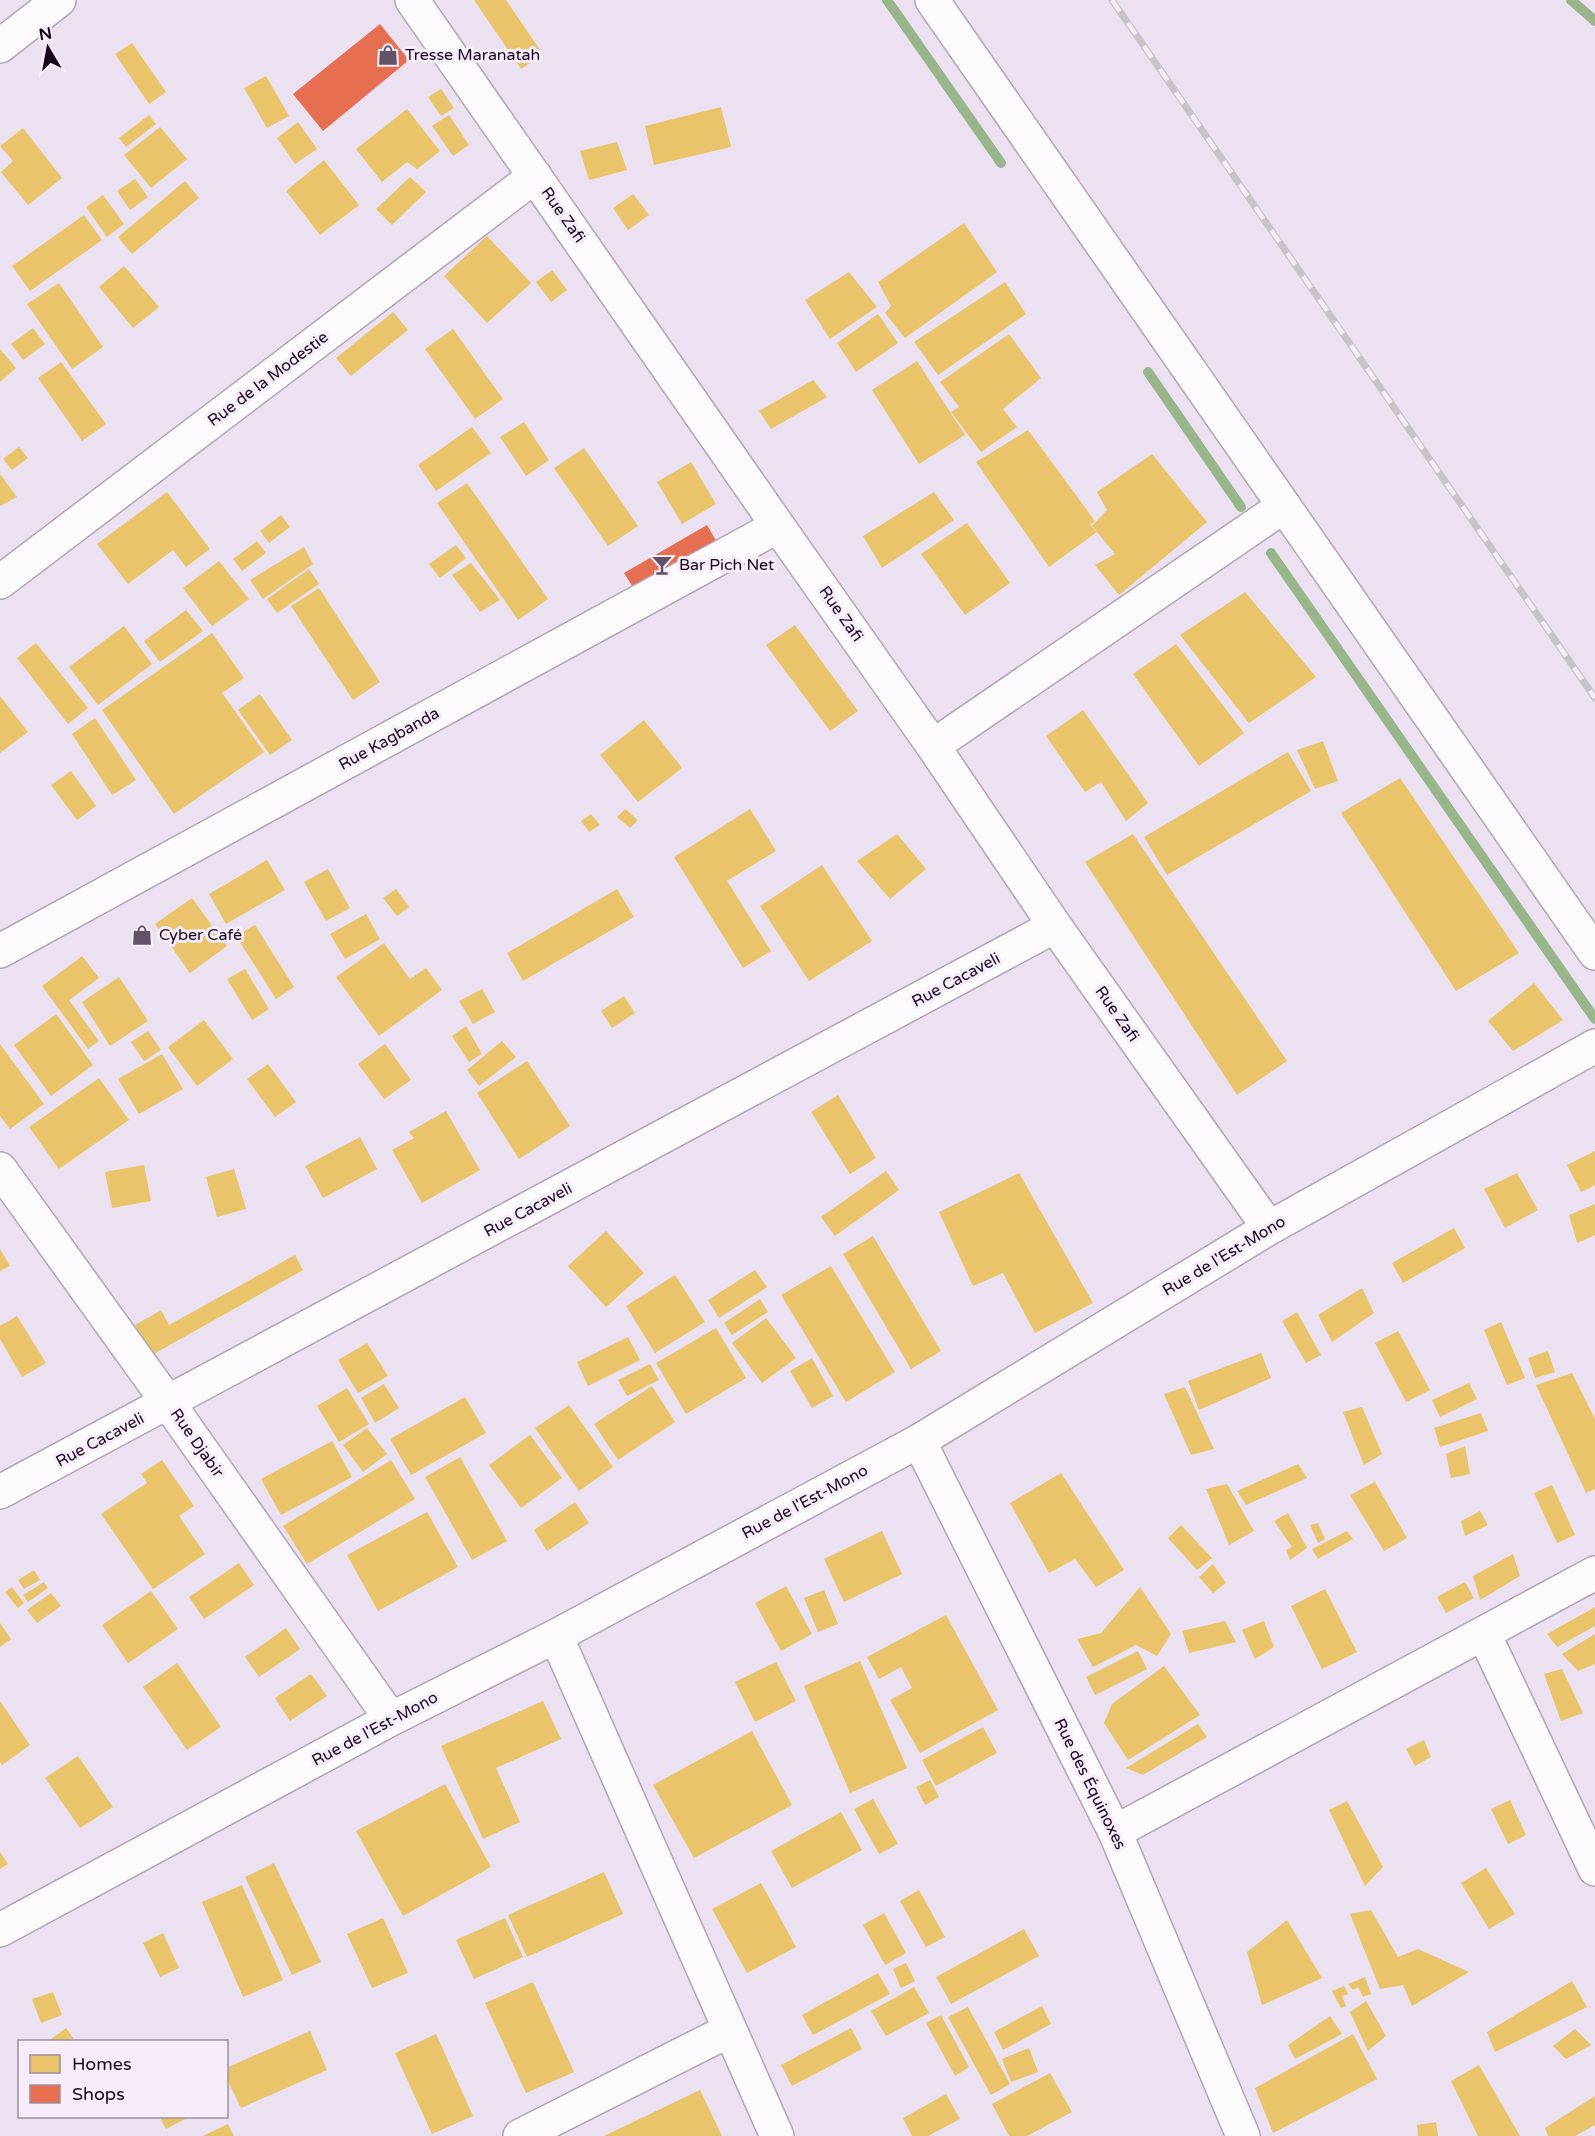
<svg xmlns="http://www.w3.org/2000/svg" width="1595" height="2136" font-family="'Varela Round',sans-serif">
<style>
.homes{fill:#e9c46a}
.shops{fill:#e76f51}
.lines{fill:none;stroke-linecap:round;stroke-linejoin:round}
.stream{stroke:#99b58c;stroke-width:10}
.minor-casing{stroke:#b1a3b6;stroke-width:36}
.tertiary-casing{stroke:#b1a3b6;stroke-width:36}
.minor{stroke:#fcfafd;stroke-width:33}
.tertiary{stroke:#fcfafd;stroke-width:33}
.rail-casing{stroke:#c7c4c9;stroke-width:7}
.rail{stroke:#f6ecfa;stroke-width:4.5;stroke-dasharray:14;stroke-linecap:butt}
.labels{text-anchor:middle;dominant-baseline:central;stroke-width:6;stroke-linejoin:round;paint-order:stroke}
.poi-label{font-size:16px;fill:#16051d;stroke:#f6ecfa;text-anchor:start}
.street-label{font-size:16px;fill:#16051d;stroke:#f6ecfa}
</style>
<rect width="100%" height="100%" fill="#ece1f1"/>
<path class="homes" d="M474 0H506L543 54 521 69Z
M132 43 166 92 149 104 115 54Z
M266 76 289 116 267 128 244 88Z
M441 89 454 108 441 116 428 97Z
M721 107 731 147 654 165 645 126Z
M407 109 440 151 417 169 407 162 382 182 356 149Z
M149 115 156 124 126 147 119 138Z
M449 115 469 145 453 156 432 126Z
M298 122 317 149 295 164 277 138Z
M160 127 187 159 151 188 124 155Z
M23 128 62 178 28 205 1 172 13 161 0 146Z
M617 142 627 170 589 180 580 151Z
M324 160 359 205 320 235 286 191Z
M410 177 426 192 392 225 376 209Z
M135 179 148 197 130 210 117 191Z
M185 181 199 198 132 254 118 237Z
M633 194 649 215 628 230 613 208Z
M103 195 124 224 107 237 86 207Z
M84 215 102 240 30 291 12 266Z
M964 223 997 272 905 338 885 313 891 306 878 282Z
M487 236 531 283 487 323 444 276Z
M124 266 159 307 133 328 99 287Z
M552 270 567 290 551 302 536 282Z
M849 272 877 307 830 339 805 300Z
M1005 282 1026 314 938 375 914 342Z
M59 283 103 347 72 369 27 304Z
M393 312 408 330 351 376 336 358Z
M878 314 898 343 856 372 837 343Z
M33 328 45 344 23 360 11 344Z
M453 329 503 399 475 419 425 349Z
M1009 334 1041 378 1003 409 1017 427 981 452 951 412 959 407 940 382Z
M0 349 16 368 0 382Z
M917 361 965 435 919 464 872 390Z
M61 362 106 424 82 441 38 378Z
M813 380 827 397 771 429 759 411Z
M524 422 549 460 526 476 500 437Z
M472 427 491 453 436 491 418 465Z
M1028 430 1095 521 1090 525 1097 532 1092 526 1107 510 1097 492 1152 454 1207 522 1119 595 1095 565 1115 554 1097 532 1049 567 976 462Z
M19 447 28 458 12 470 3 459Z
M584 448 638 526 608 546 554 468Z
M691 462 716 504 682 524 657 482Z
M0 474 17 497 0 506Z
M467 483 548 599 518 620 437 503Z
M167 492 210 549 186 567 173 550 128 584 97 544Z
M934 492 954 520 882 568 863 536Z
M281 515 290 527 269 543 260 531Z
M967 523 1010 583 965 615 921 554Z
M257 541 266 553 242 571 233 559Z
M456 545 466 558 440 578 429 564Z
M304 547 313 564 263 599 250 580Z
M219 561 249 599 212 626 183 588Z
M471 563 500 600 480 612 452 575Z
M309 569 319 584 277 613 267 599Z
M319 588 380 682 353 700 291 606Z
M1245 592 1316 677 1249 723 1180 635Z
M186 610 203 631 160 662 144 641Z
M795 625 858 711 830 731 766 645Z
M124 626 152 664 98 705 69 667Z
M212 633 244 678 222 693 264 752 174 814 102 710Z
M36 643 88 708 68 724 17 658Z
M1176 644 1244 733 1199 766 1133 674Z
M260 694 292 740 270 755 238 710Z
M0 696 28 732 0 753Z
M1083 710 1148 803 1126 821 1101 782 1085 792 1046 736Z
M95 718 136 780 112 795 72 734Z
M644 720 682 768 638 802 600 755Z
M1323 741 1338 781 1315 789 1297 750Z
M1288 752 1311 791 1167 875 1144 837Z
M71 771 96 806 77 820 51 785Z
M1400 778 1519 953 1456 991 1341 813Z
M625 809 638 820 630 828 617 817Z
M750 809 776 851 727 881 771 951 743 968 674 857Z
M591 814 600 825 589 832 581 821Z
M897 834 926 869 890 899 857 861Z
M1133 834 1287 1061 1237 1095 1085 862Z
M267 860 285 890 226 924 209 894Z
M822 865 872 941 809 981 760 906Z
M328 869 350 908 326 921 304 882Z
M396 889 409 907 397 916 383 898Z
M617 889 634 917 523 981 507 953Z
M192 898 227 946 190 973 155 924Z
M366 914 380 939 345 959 330 934Z
M255 925 294 987 276 999 236 936Z
M384 943 410 979 426 968 442 990 379 1036 336 977Z
M82 956 99 978 69 1000 99 1041 88 1049 42 986Z
M245 969 269 1009 252 1020 227 979Z
M119 977 148 1021 110 1046 82 1002Z
M1534 983 1563 1020 1513 1051 1488 1021Z
M482 989 495 1012 473 1024 459 1001Z
M624 996 635 1013 612 1028 601 1011Z
M56 1014 93 1065 51 1096 14 1045Z
M204 1020 233 1059 197 1086 168 1047Z
M466 1026 482 1054 469 1062 452 1036Z
M148 1031 161 1050 144 1061 131 1042Z
M502 1041 516 1057 479 1086 467 1070Z
M0 1044 44 1104 10 1129 0 1116Z
M385 1044 411 1080 384 1099 358 1064Z
M162 1054 183 1089 139 1114 118 1079Z
M527 1061 570 1126 519 1159 477 1093Z
M268 1064 296 1102 275 1117 247 1079Z
M99 1078 129 1120 59 1169 29 1127Z
M838 1095 876 1158 850 1174 811 1112Z
M446 1111 480 1170 422 1203 392 1150 414 1138 409 1132Z
M360 1137 377 1169 323 1198 305 1166Z
M1595 1151V1185L1581 1192 1567 1165Z
M144 1165 151 1201 112 1208 105 1172Z
M234 1169 246 1209 217 1217 206 1177Z
M886 1171 899 1190 835 1236 821 1217Z
M1019 1173 1093 1303 1035 1333 1003 1273 973 1286 939 1212Z
M1517 1173 1538 1210 1505 1228 1484 1189Z
M1595 1204V1235L1577 1243 1569 1215Z
M1454 1228 1465 1248 1403 1283 1392 1263Z
M606 1231 644 1273 606 1307 568 1266Z
M873 1236 941 1351 911 1369 843 1254Z
M0 1249 10 1266 0 1271Z
M295 1255 303 1270 152 1355 135 1325 161 1310 169 1325Z
M831 1266 895 1372 846 1402 781 1295Z
M755 1270 767 1287 719 1318 708 1300Z
M675 1275 705 1322 655 1353 626 1306Z
M1362 1288 1374 1313 1332 1342 1318 1315Z
M760 1299 768 1312 732 1335 724 1323Z
M1297 1312 1321 1355 1306 1363 1282 1321Z
M17 1316 46 1363 22 1377 0 1339V1326Z
M766 1318 796 1358 762 1383 732 1343Z
M1501 1322 1525 1378 1507 1385 1484 1330Z
M716 1328 746 1378 686 1414 656 1363Z
M1398 1331 1430 1390 1406 1402 1375 1343Z
M628 1337 640 1360 588 1386 577 1362Z
M367 1343 388 1376 358 1393 338 1360Z
M1548 1351 1555 1372 1535 1378 1528 1358Z
M1261 1353 1271 1378 1199 1410 1188 1381Z
M812 1358 833 1396 812 1408 790 1371Z
M650 1364 659 1380 627 1396 618 1380Z
M1572 1373 1595 1419V1489L1586 1493 1536 1385Z
M1469 1383 1477 1399 1440 1417 1432 1400Z
M384 1384 399 1408 375 1423 361 1398Z
M652 1386 675 1422 618 1460 594 1424Z
M1185 1387 1214 1449 1191 1455 1164 1394Z
M347 1388 369 1424 339 1442 317 1406Z
M465 1397 486 1433 411 1475 390 1439Z
M569 1405 613 1467 579 1491 535 1428Z
M1362 1407 1382 1454 1364 1465 1343 1412Z
M1481 1413 1488 1431 1440 1447 1434 1428Z
M367 1428 387 1454 363 1472 343 1445Z
M530 1435 562 1478 521 1508 489 1465Z
M332 1441 352 1477 281 1515 261 1479Z
M1465 1446 1470 1474 1451 1478 1446 1454Z
M460 1457 507 1541 472 1560 425 1477Z
M162 1460 194 1506 179 1516 205 1554 153 1589 101 1514 147 1483 141 1474Z
M391 1460 415 1499 307 1564 283 1526Z
M1298 1464 1307 1478 1246 1505 1237 1491Z
M1061 1473 1124 1570 1096 1587 1075 1559 1049 1573 1010 1503Z
M1375 1482 1407 1538 1384 1551 1350 1495Z
M1227 1484 1254 1531 1229 1545 1206 1489Z
M1552 1485 1575 1535 1557 1543 1534 1493Z
M575 1502 589 1523 547 1551 534 1530Z
M1480 1511 1488 1525 1465 1536 1461 1521Z
M427 1512 458 1567 378 1611 347 1555Z
M1288 1513 1307 1548 1290 1560 1286 1550 1292 1547 1274 1521Z
M1318 1523 1325 1539 1318 1543 1310 1525Z
M1181 1525 1212 1558 1197 1570 1168 1538Z
M882 1531 902 1574 844 1602 824 1559Z
M1347 1531 1353 1539 1318 1559 1312 1549Z
M1513 1554 1520 1576 1480 1600 1473 1576Z
M239 1563 254 1585 204 1619 189 1597Z
M1213 1564 1226 1583 1213 1593 1199 1577Z
M34 1570 40 1580 24 1589 18 1580Z
M44 1582 48 1588 28 1602 23 1595Z
M1465 1582 1474 1598 1446 1613 1437 1597Z
M786 1586 812 1634 781 1651 755 1603Z
M12 1587 24 1603 18 1608 5 1592Z
M1140 1587 1171 1634 1157 1656 1136 1645 1093 1667 1077 1639 1101 1633Z
M1325 1589 1357 1652 1322 1669 1291 1606Z
M824 1590 838 1624 818 1632 804 1598Z
M151 1591 178 1629 128 1663 102 1625Z
M51 1593 61 1606 37 1623 27 1610Z
M1595 1607V1626L1557 1647 1547 1634Z
M946 1615 998 1710 920 1753 890 1700 912 1688 901 1667 879 1679 867 1657Z
M1225 1621 1236 1642 1189 1653 1182 1631Z
M1264 1621 1274 1647 1255 1659 1242 1630Z
M0 1623 11 1639 0 1647Z
M286 1628 300 1649 259 1677 245 1657Z
M1595 1634V1664L1578 1671 1562 1654Z
M1138 1651 1147 1669 1095 1695 1086 1677Z
M860 1661 907 1768 850 1793 804 1686Z
M776 1662 796 1701 755 1722 735 1682Z
M177 1663 221 1727 187 1750 143 1687Z
M1164 1666 1200 1715 1128 1760 1104 1723 1112 1704Z
M1562 1669 1583 1713 1561 1721 1544 1674Z
M311 1674 327 1696 290 1721 275 1698Z
M0 1701 30 1745 2 1765 0 1762Z
M543 1701 561 1739 496 1768 520 1822 483 1839 441 1746Z
M1198 1724 1207 1737 1143 1775 1126 1768Z
M983 1727 997 1753 936 1786 922 1760Z
M752 1731 792 1805 694 1858 653 1785Z
M1424 1740 1431 1757 1415 1766 1406 1749Z
M78 1756 113 1807 80 1828 45 1778Z
M930 1780 939 1797 925 1805 916 1787Z
M445 1784 491 1867 403 1916 356 1831Z
M873 1799 898 1844 879 1854 854 1809Z
M1510 1800 1526 1835 1508 1844 1491 1809Z
M1347 1801 1383 1867 1365 1886 1329 1810Z
M841 1812 862 1850 792 1888 771 1851Z
M0 1852 8 1864 0 1869Z
M274 1863 321 1962 292 1975 245 1877Z
M1486 1868 1515 1914 1489 1929 1461 1883Z
M604 1872 623 1914 527 1957 508 1915Z
M761 1883 796 1947 747 1973 712 1909Z
M242 1885 283 1980 243 1997 202 1902Z
M919 1890 945 1937 926 1947 900 1901Z
M1371 1910 1398 1957 1418 1949 1469 1972 1412 2006 1403 1985 1380 1989 1350 1914Z
M884 1913 906 1953 885 1965 863 1925Z
M383 1918 408 1973 372 1988 347 1934Z
M505 1918 523 1957 474 1979 456 1940Z
M1287 1920 1322 1978 1262 2005 1247 1952Z
M1024 1929 1039 1956 951 2004 936 1977Z
M163 1933 179 1968 160 1977 143 1943Z
M906 1963 915 1981 901 1988 893 1969Z
M878 1973 890 1994 813 2035 802 2015Z
M1365 1977 1371 1994 1363 1997 1358 1987 1353 1990 1348 1984Z
M1572 1981 1587 2007 1495 2052 1487 2032Z
M533 1982 574 2072 526 2093 485 2003Z
M1344 1986 1348 1994 1342 1996 1346 2006 1341 2008 1332 1991Z
M914 1987 929 2013 886 2036 871 2011Z
M53 1992 62 2015 41 2023 32 1999Z
M1366 2001 1386 2036 1368 2051 1350 2012Z
M1042 2006 1051 2024 1003 2050 994 2032Z
M968 2007 1010 2084 991 2095 948 2017Z
M941 2015 969 2067 955 2076 926 2023Z
M1330 2016 1342 2034 1295 2059 1288 2045Z
M66 2028 76 2042H47Z
M851 2028 862 2049 792 2086 781 2065Z
M1575 2029 1591 2045 1566 2059 1553 2046Z
M310 2031 327 2070 241 2108 226 2077V2068Z
M436 2034 473 2116 432 2134 395 2053Z
M1353 2034 1377 2079 1273 2133 1255 2088Z
M1029 2048 1038 2072 1011 2082 1002 2059Z
M1479 2065 1520 2136H1478L1451 2081Z
M1050 2073 1072 2112 1027 2136H1009L992 2104Z
M700 2090 722 2136H604Z
M946 2094 960 2119 928 2136H912L903 2118Z
M1595 2096V2125L1575 2136H1548L1545 2128Z
M159 2116H191L166 2129Z
M1436 2122 1438 2136H1418L1417 2125Z
M228 2124 234 2136H203Z"/>
<path class="shops" d="M380 24 409 60 323 131 293 94Z
M707 525 718 544 636 592 624 573Z"/>
<g class="lines">
<path class="stream" d="M887 0 1001 163
M1571 0 1595 21
M1148 372 1241 507
M1271 553 1595 1019"/>
<g class="minor-casing">
<path id="minor" d="M412 0 778 526 933 746 1055 926 1269 1228
M0 582 535 176
M933 746 1284 506
M0 951 778 526
M0 1169 169 1404 391 1719
M919 1441 1115 1832 1243 2136
M0 1492 1055 926
M1484 1634 1595 1869
M556 1636 777 2136
M1115 1832 1595 1573
M0 1930 391 1719 556 1636 919 1441 1269 1228 1595 1046
M520 2136 730 2030"/>
</g>
<g class="tertiary-casing">
<path id="tertiary" d="M932 0 1595 953
M0 46 59 0"/>
</g>
<use href="#minor" class="minor"/>
<use href="#tertiary" class="tertiary"/>
<g class="rail-casing">
<path id="rail" d="M1112 0 1595 698"/>
</g>
<use href="#rail" class="rail"/>
</g>
<defs>
<g id="shop-bare" transform="scale(1.62)"><path d="M-5-2.5h2.3a2.7 3.5 0 0 1 5.4 0H5L5.5 6h-11ZM-1.5-2.5h3a1.5 2.3 0 0 0-3 0Z" fill="#615267" stroke="#f6ecfa" stroke-width="2.5" paint-order="stroke"/></g>
<g id="bar-bare" transform="scale(1.62)"><path d="M-6-5H6L.8 .8V4.5H3.5V6h-7V4.5H-.8V.8Z" fill="#615267" stroke="#f6ecfa" stroke-width="2.5" paint-order="stroke"/></g>
</defs>
<g fill-rule="evenodd">
<use href="#shop-bare" x="388" y="55"/>
<use href="#bar-bare" x="662" y="565"/>
<use href="#shop-bare" x="142" y="935"/>
</g>
<g class="labels">
<g class="poi-label">
<text x="405" y="55">Tresse Maranatah</text>
<text x="679" y="565">Bar Pich Net</text>
<text x="159" y="935">Cyber Café</text>
</g>
<g class="street-label">
<text transform="translate(563 215) rotate(55)">Rue Zafi</text>
<text transform="translate(268 379) rotate(-37)">Rue de la Modestie</text>
<text transform="translate(841 614) rotate(55)">Rue Zafi</text>
<text transform="translate(389 739) rotate(-29)">Rue Kagbanda</text>
<text transform="translate(956 980) rotate(-28)">Rue Cacaveli</text>
<text transform="translate(1117 1014) rotate(55)">Rue Zafi</text>
<text transform="translate(528 1210) rotate(-28)">Rue Cacaveli</text>
<text transform="translate(1224 1256) rotate(-31)">Rue de l'Est-Mono</text>
<text transform="translate(100 1440) rotate(-28)">Rue Cacaveli</text>
<text transform="translate(197 1443) rotate(55)">Rue Djabir</text>
<text transform="translate(805 1502) rotate(-28)">Rue de l'Est-Mono</text>
<text transform="translate(375 1729) rotate(-28)">Rue de l'Est-Mono</text>
<text transform="translate(1090 1784) rotate(64)">Rue des Équinoxes</text>
</g>
</g>
<rect x="18" y="2040" width="210" height="78" fill="#f6ecfa" stroke="#9c90a2" stroke-width="1.5"/>
<rect x="30" y="2055" width="30" height="18" fill="#e9c46a" stroke="#9c90a2" stroke-width="1.5"/>
<text x="72" y="2070" font-size="18" fill="#16051d">Homes</text>
<rect x="30" y="2085" width="30" height="18" fill="#e76f51" stroke="#9c90a2" stroke-width="1.5"/>
<text x="72" y="2100" font-size="18" fill="#16051d">Shops</text>
<g transform="translate(48 48) rotate(350)" stroke="#f6ecfa" stroke-width="4.5" paint-order="stroke">
<path d="M0-4.5L10 22L0 15L-10 22Z" fill="#16051d"/>
<text y="-9" font-size="16" font-weight="bold" text-anchor="middle" fill="#16051d">N</text>
</g>
</svg>
